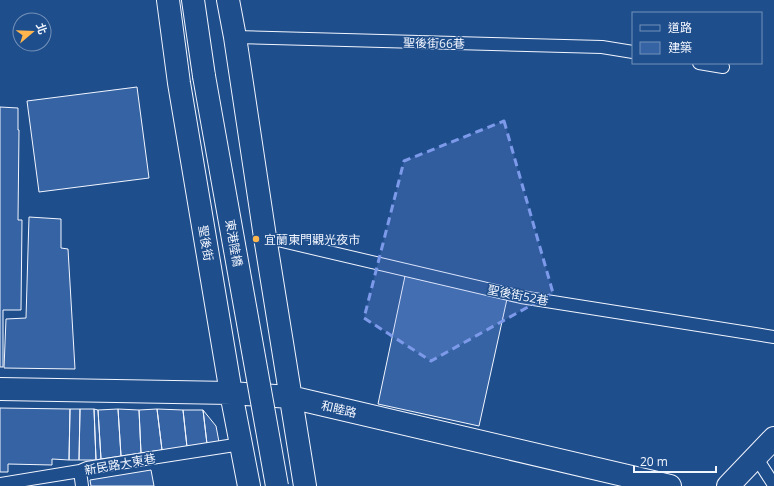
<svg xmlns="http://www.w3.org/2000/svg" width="774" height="486" font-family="'Open Sans','Noto Sans TC',sans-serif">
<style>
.building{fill:#3563a3;stroke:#f2f6ff}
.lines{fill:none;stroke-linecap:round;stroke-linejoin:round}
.lane-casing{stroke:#f2f6ff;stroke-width:14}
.street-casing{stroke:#f2f6ff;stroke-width:24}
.primary-casing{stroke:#f2f6ff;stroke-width:24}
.lane{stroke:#1f4e8c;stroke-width:12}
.street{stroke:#1f4e8c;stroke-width:22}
.primary{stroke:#1f4e8c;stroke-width:22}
.primary-bridge-casing{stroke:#f2f6ff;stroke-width:24;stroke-linecap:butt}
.primary-bridge{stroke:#1f4e8c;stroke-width:22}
.marked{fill:#7d9aea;fill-opacity:0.2;stroke:#7d9aea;stroke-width:3;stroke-dasharray:8 5;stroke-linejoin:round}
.poi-dot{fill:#ffb74d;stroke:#1f4e8c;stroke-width:1.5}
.labels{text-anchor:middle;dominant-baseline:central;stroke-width:3;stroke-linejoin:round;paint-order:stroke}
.street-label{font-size:12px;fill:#f2f6ff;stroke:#1f4e8c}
.poi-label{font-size:12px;fill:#f2f6ff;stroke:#1f4e8c;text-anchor:start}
</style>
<rect width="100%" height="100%" fill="#1f4e8c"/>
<path class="building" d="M137 87 149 178 39 192 27 101Z
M0 107 18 108V130H19L18 220H22L21 310H3V367H0Z
M29 217 61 219V248L68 249 75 369 4 368 6 319 26 318Z
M405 276 507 299 479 426 378 404Z
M0 408 70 409 69 460 52 459V465L8 464V472H0Z
M70 409H80L79 460H69Z
M80 409H94L96 460H79Z
M94 409 98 410 101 459 96 460Z
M118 409 121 456 101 459 98 410Z
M118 409 139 410 141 453 121 456Z
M157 409 183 410 187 447 162 450Z
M157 409 162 450 141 453 139 410Z
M183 410H203L207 444 187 447Z
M203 410 216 426 219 442 207 444Z
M151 470 154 486H91L90 480Z"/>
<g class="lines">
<g class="lane-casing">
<path id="lane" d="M235 37 602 47 633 52
M699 63 723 67
M265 237 521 297 774 337
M756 457 774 485
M80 471 82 486
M0 484 80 471 87 468 241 444"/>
</g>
<g class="street-casing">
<path id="street" d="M168 0 179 83 231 393 249 486
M228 0 235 37 265 237 305 486
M0 389 231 393 290 397 670 486
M728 486 774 438"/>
</g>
<g class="primary-casing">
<path id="primary" d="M193 0 204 76"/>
</g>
<use href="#lane" class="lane"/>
<use href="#street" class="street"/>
<use href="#primary" class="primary"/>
<g class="primary-bridge-casing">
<path id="primary-bridge" d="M204 76 277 486"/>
</g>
<use href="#primary-bridge" class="primary-bridge"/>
</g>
<path class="marked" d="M504 121 553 293 431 361 364 318 404 161Z"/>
<circle class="poi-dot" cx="256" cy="239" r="4"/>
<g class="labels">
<g class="street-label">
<text transform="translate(434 43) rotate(1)">聖後街66巷</text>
<text transform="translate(206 243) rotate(80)">聖後街</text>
<text transform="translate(234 243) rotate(80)">東港陸橋</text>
<text transform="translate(518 295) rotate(11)">聖後街52巷</text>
<text transform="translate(339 409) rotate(13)">和睦路</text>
<text transform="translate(120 464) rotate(-10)">新民路大東巷</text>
</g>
<g class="poi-label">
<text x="264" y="239">宜蘭東門觀光夜市</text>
</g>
</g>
<rect x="632" y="12" width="130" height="52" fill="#1f4e8c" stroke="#7391ba"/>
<rect x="640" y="25" width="20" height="6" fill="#1f4e8c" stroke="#7391ba"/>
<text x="668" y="32" font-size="12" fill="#f2f6ff">道路</text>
<rect x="640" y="42" width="20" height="12" fill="#3563a3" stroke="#7391ba"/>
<text x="668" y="52" font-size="12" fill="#f2f6ff">建築</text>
<g transform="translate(32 32) rotate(71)"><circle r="19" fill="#1f4e8c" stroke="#7391ba"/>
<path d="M0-3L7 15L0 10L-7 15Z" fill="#ffb74d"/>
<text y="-6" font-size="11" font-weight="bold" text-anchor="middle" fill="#f2f6ff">北</text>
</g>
<path d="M634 466v6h82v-6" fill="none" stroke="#f2f6ff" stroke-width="2"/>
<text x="640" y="466" font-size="12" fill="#f2f6ff" stroke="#1f4e8c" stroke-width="3" paint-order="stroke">20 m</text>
</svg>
